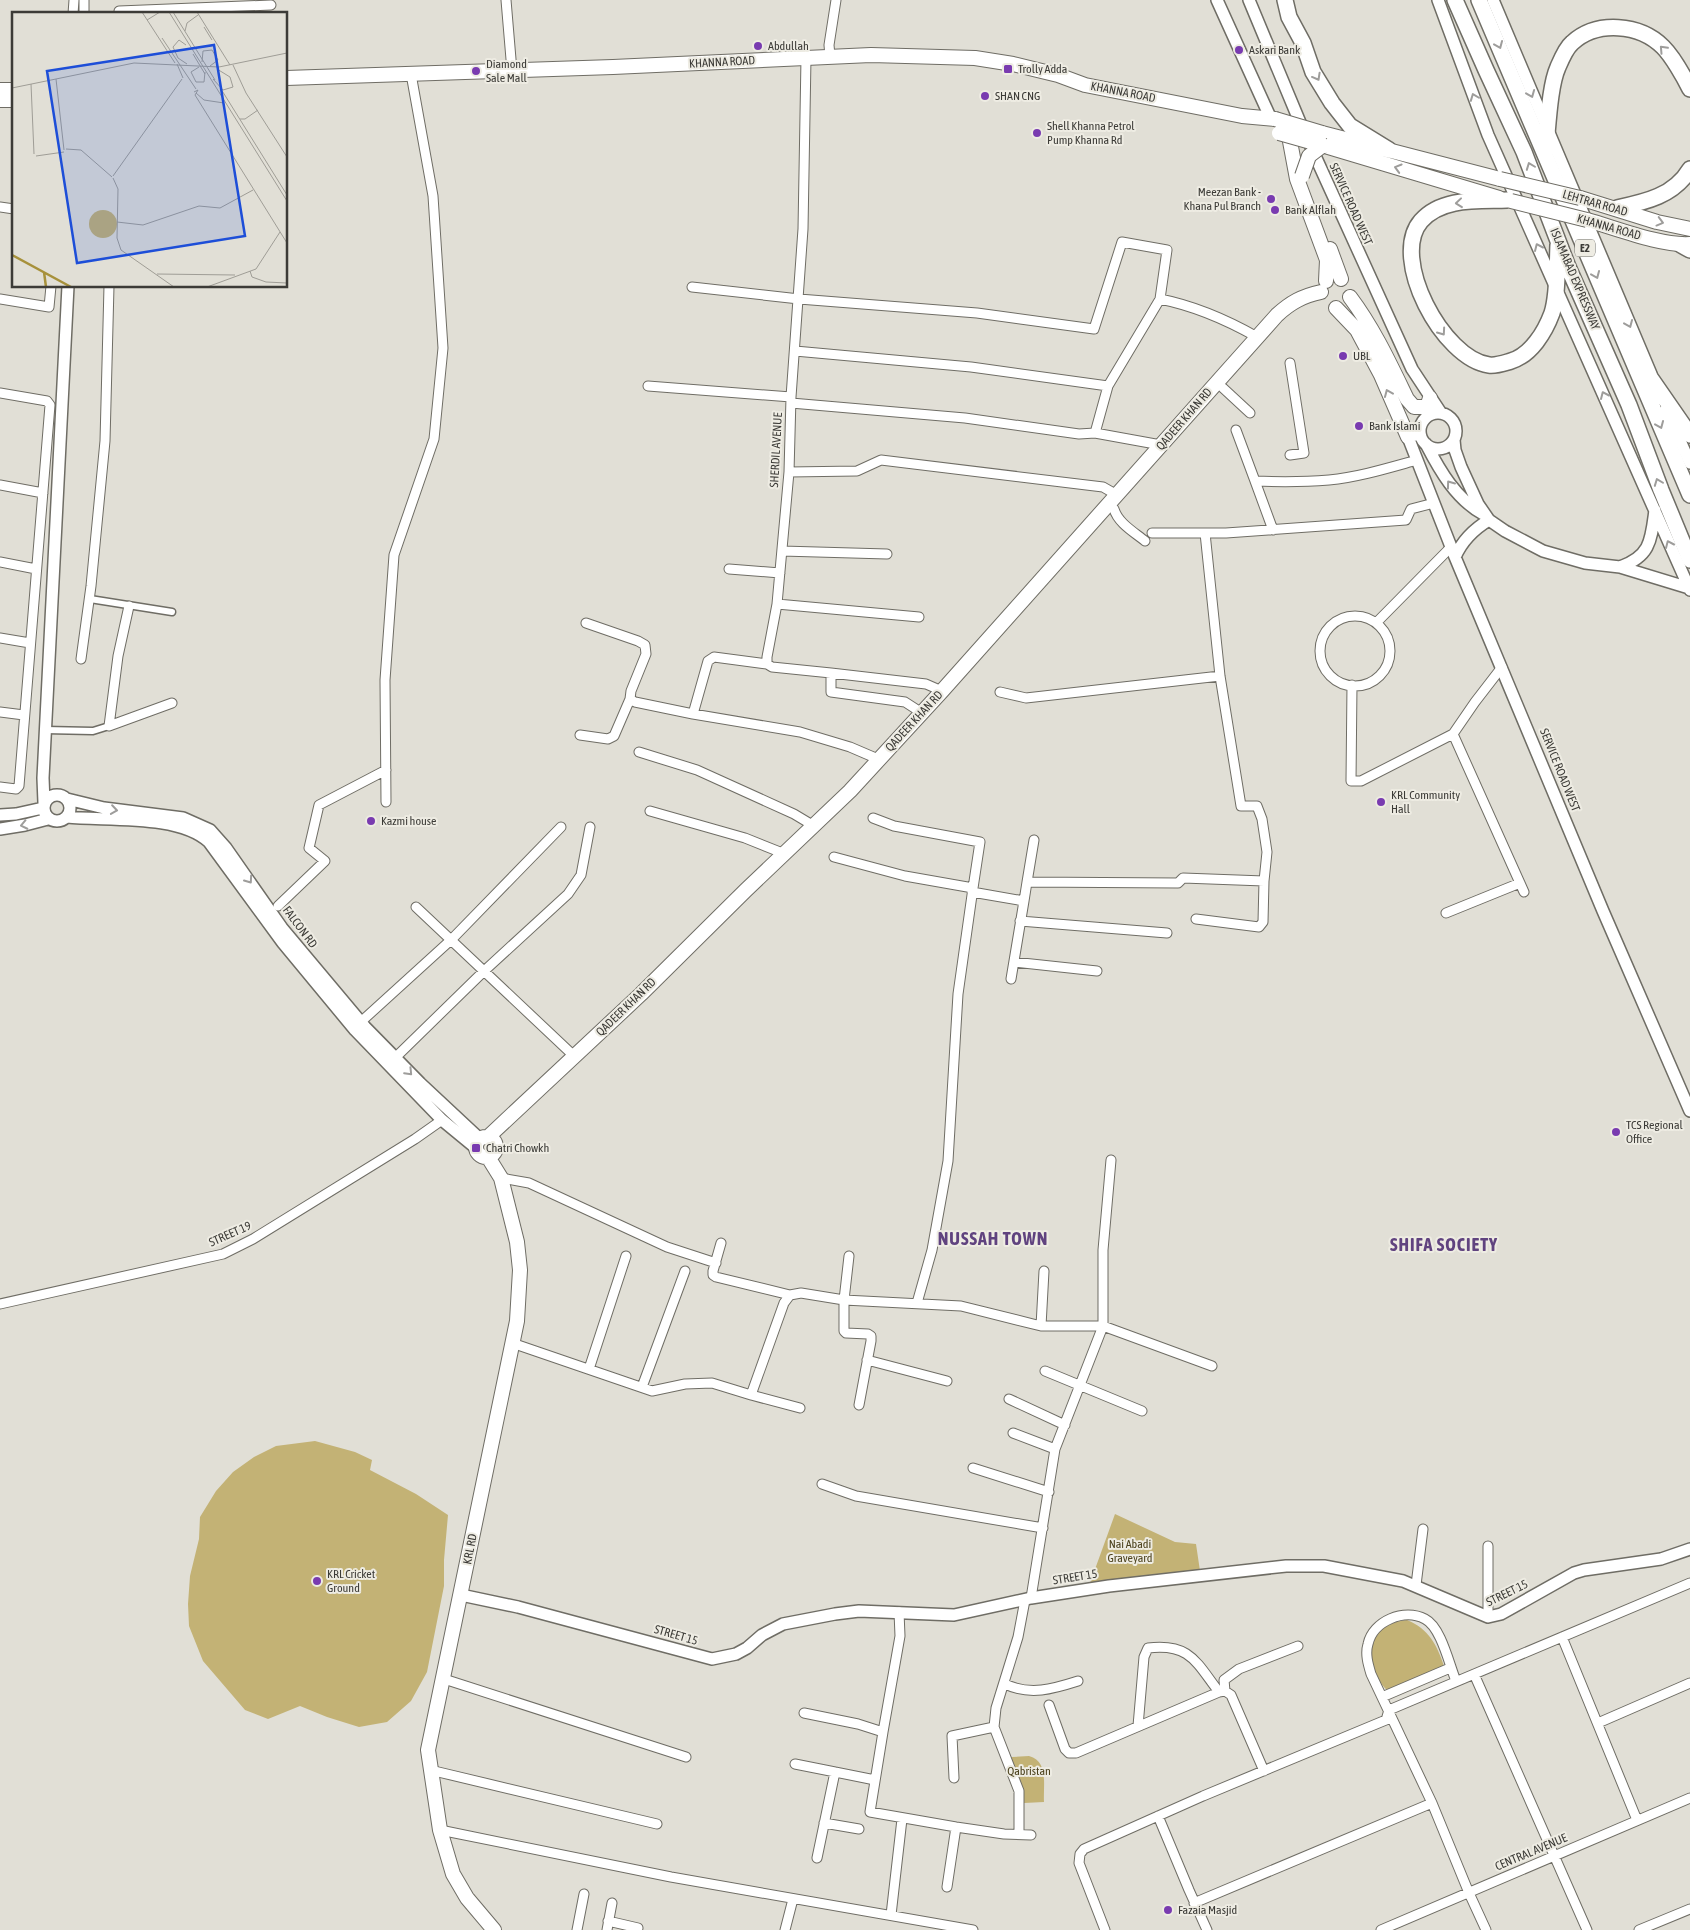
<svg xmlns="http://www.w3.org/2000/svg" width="1690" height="1930" font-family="'Asap Condensed',sans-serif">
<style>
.green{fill:#c3b275}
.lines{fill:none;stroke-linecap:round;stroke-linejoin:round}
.pedestrian-casing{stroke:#6f6d65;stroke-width:9}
.minor-casing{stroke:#6f6d65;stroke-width:11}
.tertiary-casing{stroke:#6f6d65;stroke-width:14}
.primary-casing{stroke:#6f6d65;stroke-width:16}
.trunk-casing{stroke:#6f6d65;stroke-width:18}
.pedestrian{stroke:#fff;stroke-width:6}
.minor{stroke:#fff;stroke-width:9}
.tertiary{stroke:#fff;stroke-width:11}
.primary{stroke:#fff;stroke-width:14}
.trunk{stroke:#fff;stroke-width:15}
.primary-bridge-casing{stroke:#6f6d65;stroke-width:16;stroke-linecap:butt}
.primary-bridge{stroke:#fff;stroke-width:14}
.oneway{stroke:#9e9d9b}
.poi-dot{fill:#793bb0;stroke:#eeece3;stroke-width:2}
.labels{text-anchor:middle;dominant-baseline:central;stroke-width:4;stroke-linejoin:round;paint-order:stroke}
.shield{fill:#eeece3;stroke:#71706b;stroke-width:1}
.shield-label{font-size:11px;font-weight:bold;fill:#3c3b37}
.poi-label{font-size:12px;fill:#3c3b37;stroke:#eeece3;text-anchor:start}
.street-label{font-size:12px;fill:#3c3b37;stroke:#eeece3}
.park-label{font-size:12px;fill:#4c421d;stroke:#eeece3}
.district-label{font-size:18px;font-weight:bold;letter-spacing:1px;fill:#60437f;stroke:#eeece3}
.inset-river{fill:none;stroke:#a7913b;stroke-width:2.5}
.inset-road{fill:none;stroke:#9f9d96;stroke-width:1}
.view{fill:#1d4ed8;fill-opacity:0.15;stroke:#1d4ed8;stroke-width:2.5}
.inset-edge{fill:none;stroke:#3c3b37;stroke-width:2.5}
</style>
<rect width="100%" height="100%" fill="#e1dfd6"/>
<path class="green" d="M315 1441 355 1452 372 1460 370 1470 416 1494 448 1515 444 1560V1586L427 1672 411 1701 387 1722 359 1727 327 1717 300 1706 268 1719 245 1710 203 1661 189 1626 188 1604 190 1576 199 1539 200 1517 216 1491 233 1472 254 1457 276 1446Z
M1115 1514 1175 1542 1196 1544 1200 1571 1090 1583Z
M1407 1620C1429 1629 1437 1645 1444 1666L1387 1690C1381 1685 1377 1677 1375 1670 1364 1642 1379 1623 1407 1620Z
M1029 1756C1049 1761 1043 1786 1044 1802L1024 1803 1020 1784 1010 1760 1012 1757Z"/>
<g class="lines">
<g class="pedestrian-casing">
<path id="pedestrian" d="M90 599 172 612
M45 730 93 731 109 726"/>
</g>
<g class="minor-casing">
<path id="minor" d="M506 0 512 71
M119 11 271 5
M73 14 74 0
M84 14V0
M830 56 829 45 836 0
M806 58 803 229 791 397 789 472 777 604 767 657V664L772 667 831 673V692L905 702 922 713
M0 207 14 209
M692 287 799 299 977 313 1094 329 1122 242 1167 250 1160 299 1108 386 1095 433
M0 299 49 307 51 286
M1160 299C1195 306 1227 320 1257 337
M795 351 971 367 1108 386
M648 386 791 397
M1223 388 1250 413
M0 393 47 401 50 405 19 786 16 789 0 787
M791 403 965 418 1079 434 1095 433 1161 445
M1236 430 1255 481C1280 482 1304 482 1329 480 1359 477 1388 468 1417 460
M1290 455 1304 453 1290 363
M789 472 857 471 881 460 1103 487 1117 495
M1255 481 1273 530
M0 485 43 493
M1114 509C1118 523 1134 532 1145 541
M1152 533H1226L1406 520 1411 509 1434 503
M782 551 887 554
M0 562 36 569
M729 569 780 573
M777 604 919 617
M129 606 118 656 109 726 172 703
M1320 651a35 35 0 1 1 70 0a35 35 0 1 1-70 0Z
M1377 622 1451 547
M0 638 30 643
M81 659 91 586 105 441 109 286
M1502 667 1475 702 1453 734 1524 892
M831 673 926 684 942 691
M1352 685 1351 781H1361L1453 734
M1000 692 1026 698 1220 676
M630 699 635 702 693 714 800 732 850 747 878 759
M0 712 24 715
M693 714 708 661 714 657 767 664
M580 735 608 739 614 736 630 699 631 691 646 654 645 645 638 641 586 623
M639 752 697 770 794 814 814 826
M386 802 385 680 394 555 434 439 443 348 433 196 411 74
M650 811 745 838 785 854
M873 818 894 826 980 842 973 888
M834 857 905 876 973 888 958 994 948 1161 932 1250 917 1303
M1027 882 1034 840
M972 892 1024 901 1027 882 1178 883 1183 878 1264 881
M278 906 325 861 309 848 319 805 386 770
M416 907 574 1056
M1446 913 1520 883
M1196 919 1259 927 1263 922 1264 881 1267 852 1262 819 1257 806H1241L1220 676 1205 533
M1020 921 1167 933
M1014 962 1097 971
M1011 979 1024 901
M364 1019 452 939 561 827
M398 1055 483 972 568 894 581 875 590 827
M1111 1160 1103 1250V1326L1212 1366
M501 1178 529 1183 667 1247 716 1263
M721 1243 713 1271V1275L716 1277 790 1295 801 1293 844 1300 961 1306 1041 1326H1103L1055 1449 1031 1598
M849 1256 844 1300V1331L846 1333 868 1334 871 1336V1341L859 1405
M0 1304 223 1254 253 1239 415 1139 442 1120
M1041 1326 1044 1271
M512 1343 652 1391 685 1384 712 1383 751 1395 784 1303 790 1295
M867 1360 947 1381
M589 1369 626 1256
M1045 1371 1142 1411
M642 1387 685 1271
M751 1395 800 1408
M1009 1399 1065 1425
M1013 1433 1055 1449
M973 1468 1049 1492
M822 1484 856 1496 1043 1528
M1488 1546V1617
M1416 1585 1423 1529
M1562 1637 1637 1820
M1474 1674 1587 1930
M444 1679 686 1757
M1456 1681C1449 1664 1441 1627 1425 1619 1404 1608 1373 1621 1368 1644 1365 1654 1368 1664 1371 1674L1432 1803 1469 1893 1486 1930
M1005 1684C1030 1696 1053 1689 1078 1681
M1225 1691 1224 1680 1239 1669 1298 1646
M1382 1697 1450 1668
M1049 1705 1065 1749 1069 1753H1076L1219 1692 1225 1691 1231 1695 1264 1771
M804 1713 858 1724 883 1732 900 1636 899 1612
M1598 1723 1690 1683
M1138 1726 1144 1657 1148 1648C1190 1643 1196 1662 1219 1692
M883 1732 870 1812 956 1827 1004 1834 1031 1835
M795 1764 875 1780
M430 1770 657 1824
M954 1778 952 1736 994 1727
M1158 1816 1189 1890 1207 1930
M824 1823 859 1829
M440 1830 671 1877 973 1930
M1019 1834V1791L994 1727 996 1708 1018 1637 1025 1600
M817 1858 835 1772
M947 1887 956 1827
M1194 1903 1432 1803
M891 1915 902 1819
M608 1921 638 1928
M577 1930 584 1894
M607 1930 612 1903
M785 1930 793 1899
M1105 1930 1079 1863 1080 1854 1084 1849 1203 1796 1381 1722 1386 1720 1389 1710 1690 1583
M1381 1930 1690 1798
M1639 1930 1690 1909"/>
</g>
<g class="tertiary-casing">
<path id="tertiary" d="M1217 0 1271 119
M1249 0 1304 132
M1438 0 1488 135 1690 590
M1493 0 1651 374
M1311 147 1412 369 1441 413
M1666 409 1690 463
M1420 431a18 18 0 1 1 36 0a18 18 0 1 1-36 0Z
M1420 434 1408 437 1455 557 1603 911 1690 1111
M1454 440 1455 450 1461 467 1478 504 1489 520 1505 531 1543 551 1585 563 1620 567 1689 588
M1426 444C1440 471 1456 499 1483 514
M1455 557C1462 541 1474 529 1489 520
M1620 567C1651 556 1651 540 1655 510
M44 808a13 13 0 1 1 26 0a13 13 0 1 1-26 0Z
M67 799 104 808 183 818 210 830 226 848 282 928 365 1027 420 1083 480 1139
M44 803 43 778 68 286
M0 815 16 814 43 808
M67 817C107 821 179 814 209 842L283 943 355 1030 442 1120 476 1148
M0 829 25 825 48 819
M461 1595 518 1607 712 1659 736 1654 747 1648 762 1635 783 1624 835 1614 859 1611 954 1615 1031 1598 1109 1586 1286 1566H1324L1403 1581 1488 1617 1501 1614 1574 1573 1584 1570 1661 1559 1690 1549"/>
</g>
<g class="primary-casing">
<path id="primary" d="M286 78 613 67 871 55 975 58 1013 64 1058 75 1085 85 1242 116 1275 119
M0 90H14
M0 100H14
M1322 133 1500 179
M1289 136 1297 179 1327 260 1326 281
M1325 146 1499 198
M1580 198 1657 222 1690 229
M1587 220C1616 228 1661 246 1690 244
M1330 249 1341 279
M1350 297C1374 329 1390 364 1407 399L1414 407H1424L1428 404 1430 398
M1336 308 1357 330 1381 375 1408 437
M476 1147a10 10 0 1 1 20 0a10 10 0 1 1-20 0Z
M488 1137 641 994 746 890 850 791 942 691 1277 315C1290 303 1302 296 1321 292
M488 1157 501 1178 517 1242 520 1270 517 1321 428 1750 440 1830 453 1874 467 1898 494 1930"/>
</g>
<g class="trunk-casing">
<path id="trunk" d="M1285 0 1289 17 1303 43 1313 72 1332 103 1350 126 1389 150
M1455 0 1486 70 1524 152 1568 267 1629 405 1661 490 1690 560
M1479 0 1690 495
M1545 154C1548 131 1549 87 1558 67 1561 60 1566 48 1572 43 1597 20 1640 24 1663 47 1672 56 1684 77 1690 89
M1507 200C1479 201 1442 197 1421 221 1389 258 1443 359 1489 365 1496 366 1504 363 1511 361 1531 355 1545 332 1552 313 1558 295 1557 265 1558 245
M1617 208C1645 202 1674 196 1690 169
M1681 245 1690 250
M1643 367 1690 435"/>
</g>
<use href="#pedestrian" class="pedestrian"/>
<use href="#minor" class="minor"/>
<use href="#tertiary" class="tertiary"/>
<use href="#primary" class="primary"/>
<use href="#trunk" class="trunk"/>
<g class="primary-bridge-casing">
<path id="primary-bridge" d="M1275 119 1322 133
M1279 133 1325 146
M1302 176 1309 156 1322 146
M1500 179 1580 198
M1511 201 1587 220"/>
</g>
<use href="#primary-bridge" class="primary-bridge"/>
</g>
<defs><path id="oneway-chevron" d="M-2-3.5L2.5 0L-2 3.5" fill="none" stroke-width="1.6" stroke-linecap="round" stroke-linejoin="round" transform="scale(1.25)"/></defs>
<g class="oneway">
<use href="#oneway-chevron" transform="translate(1499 45) rotate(67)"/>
<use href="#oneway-chevron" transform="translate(1663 49) rotate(-133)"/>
<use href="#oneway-chevron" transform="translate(1317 77) rotate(61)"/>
<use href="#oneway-chevron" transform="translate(1531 94) rotate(68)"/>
<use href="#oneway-chevron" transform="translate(1474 97) rotate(-111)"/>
<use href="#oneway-chevron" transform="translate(1530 166) rotate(-111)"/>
<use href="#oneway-chevron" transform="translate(1398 168) rotate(-164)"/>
<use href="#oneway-chevron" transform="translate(1459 203) rotate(174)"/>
<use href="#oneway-chevron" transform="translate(1660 222) rotate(15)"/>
<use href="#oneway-chevron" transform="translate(1538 247) rotate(-114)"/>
<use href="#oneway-chevron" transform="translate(1596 275) rotate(67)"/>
<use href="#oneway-chevron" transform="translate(1629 324) rotate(67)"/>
<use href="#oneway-chevron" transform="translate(1442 332) rotate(55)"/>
<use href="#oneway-chevron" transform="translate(1388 393) rotate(-113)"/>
<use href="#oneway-chevron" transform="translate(1604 395) rotate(-114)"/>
<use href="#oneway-chevron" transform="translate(1660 425) rotate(67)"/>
<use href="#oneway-chevron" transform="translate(1658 482) rotate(-111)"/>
<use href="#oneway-chevron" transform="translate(1450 484) rotate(-126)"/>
<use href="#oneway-chevron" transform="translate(1669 544) rotate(-114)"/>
<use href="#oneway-chevron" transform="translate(114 810) rotate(8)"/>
<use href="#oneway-chevron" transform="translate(24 825) rotate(168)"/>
<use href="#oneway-chevron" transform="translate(249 880) rotate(55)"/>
<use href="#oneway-chevron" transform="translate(409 1072) rotate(46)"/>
</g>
<g class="poi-dot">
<circle cx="758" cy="46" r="5"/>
<circle cx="1239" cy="50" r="5"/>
<rect x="1003" y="64" width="10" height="10" rx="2.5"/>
<circle cx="476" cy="71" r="5"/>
<circle cx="985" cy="96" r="5"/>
<circle cx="1037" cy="133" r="5"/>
<circle cx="1271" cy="199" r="5"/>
<circle cx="1275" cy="210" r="5"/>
<circle cx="1343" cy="356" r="5"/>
<circle cx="1359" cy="426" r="5"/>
<circle cx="1381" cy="802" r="5"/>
<circle cx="371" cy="821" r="5"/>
<circle cx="1616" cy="1132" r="5"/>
<rect x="471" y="1143" width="10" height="10" rx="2.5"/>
<circle cx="317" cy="1581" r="5"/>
<circle cx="1168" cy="1910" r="5"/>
</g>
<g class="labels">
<rect class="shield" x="1575" y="239.5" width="20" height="17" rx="4"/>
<g class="shield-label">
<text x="1585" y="248">E2</text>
</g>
<g class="poi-label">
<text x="768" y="46">Abdullah</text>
<text x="1249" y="50">Askari Bank</text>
<text x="486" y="64">Diamond<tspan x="486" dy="14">Sale Mall</tspan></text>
<text x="1018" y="69">Trolly Adda</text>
<text x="995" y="96">SHAN CNG</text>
<text x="1047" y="126">Shell Khanna Petrol<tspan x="1047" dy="14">Pump Khanna Rd</tspan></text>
<text x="1261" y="192" text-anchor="end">Meezan Bank -<tspan x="1261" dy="14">Khana Pul Branch</tspan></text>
<text x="1285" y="210">Bank Alflah</text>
<text x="1353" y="356">UBL</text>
<text x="1369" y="426">Bank Islami</text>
<text x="1391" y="795">KRL Community<tspan x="1391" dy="14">Hall</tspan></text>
<text x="381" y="821">Kazmi house</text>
<text x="1626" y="1125">TCS Regional<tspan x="1626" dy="14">Office</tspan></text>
<text x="486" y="1148">Chatri Chowkh</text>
<text x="327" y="1574">KRL Cricket<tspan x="327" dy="14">Ground</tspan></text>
<text x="1178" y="1910">Fazaia Masjid</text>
</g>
<g class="street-label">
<text transform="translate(722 62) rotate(-3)">KHANNA ROAD</text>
<text transform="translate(1123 92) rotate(11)">KHANNA ROAD</text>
<text transform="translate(1595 203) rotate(16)">LEHTRAR ROAD</text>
<text transform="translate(1351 204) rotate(66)">SERVICE ROAD WEST</text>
<text transform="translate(1609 227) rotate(16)">KHANNA ROAD</text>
<text transform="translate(1575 279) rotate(67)">ISLAMABAD EXPRESSWAY</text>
<text transform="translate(1184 419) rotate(-49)">QADEER KHAN RD</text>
<text transform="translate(776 450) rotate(-87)">SHERDIL AVENUE</text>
<text transform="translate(914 721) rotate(-47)">QADEER KHAN RD</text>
<text transform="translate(1560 770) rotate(68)">SERVICE ROAD WEST</text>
<text transform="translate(300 927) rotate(53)">FALCON RD</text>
<text transform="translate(626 1007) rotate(-44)">QADEER KHAN RD</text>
<text transform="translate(230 1234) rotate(-24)">STREET 19</text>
<text transform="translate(470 1549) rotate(-79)">KRL RD</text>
<text transform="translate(1075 1577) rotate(-9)">STREET 15</text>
<text transform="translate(1507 1593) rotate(-26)">STREET 15</text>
<text transform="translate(676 1635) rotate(16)">STREET 15</text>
<text transform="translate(1531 1852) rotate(-23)">CENTRAL AVENUE</text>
</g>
<g class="park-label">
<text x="1130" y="1544">Nai Abadi<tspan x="1130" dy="14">Graveyard</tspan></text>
<text x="1029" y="1771">Qabristan</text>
</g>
<g class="district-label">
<text x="993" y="1238">NUSSAH TOWN</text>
<text x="1444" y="1244">SHIFA SOCIETY</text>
</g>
</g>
<g transform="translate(12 12)">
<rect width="275" height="275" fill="#e1dfd6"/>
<path d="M77 212a14 14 0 1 1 28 0a14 14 0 1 1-28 0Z" fill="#c3b275"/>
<path class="inset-river" d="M0 243 59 275M32 260 34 275"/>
<path class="inset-road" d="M130 0 163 51M157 0 275 189M161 0 203 68M185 0 218 53M135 8 148 0M192 15 200 28M173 19 175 11 186 3M150 26 184 77M174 33 167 28 161 35 166 46 175 52M181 42 193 62M190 50 191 39 200 38 206 48 198 54M165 52 171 66M221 53 234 81 275 145M187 55 179 60 184 70H192L193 60M44 67 52 138M201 67 211 78 221 75 218 65 205 57M19 72 22 142M0 76 122 51 207 55 275 41M209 77 275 183M182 80 186 78 183 83 275 231M184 81 192 88 212 91M228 107H233L246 98M54 137 69 138 100 165M24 144 52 140M101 164 170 67M101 166 106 177 105 226 109 238 162 275M105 210 131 213 187 194 208 196 241 178M238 259 240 265 254 270 275 271M145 262 223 263M195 275 244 257 268 220"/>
<path class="view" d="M202 33 233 224 65 251 35 59Z"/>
<rect width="275" height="275" class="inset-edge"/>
</g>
</svg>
